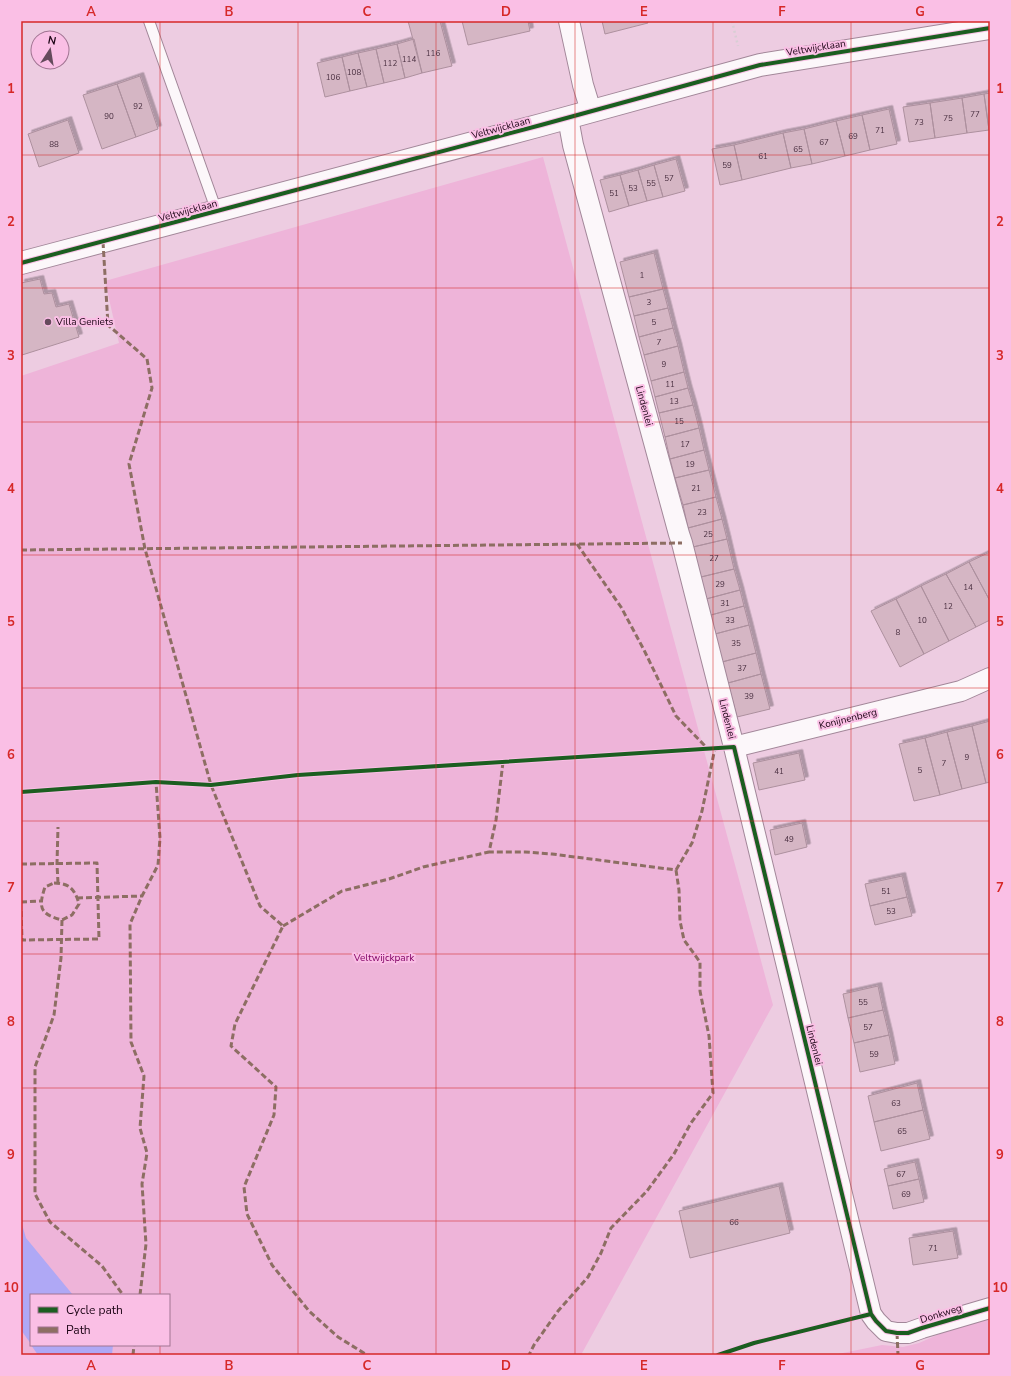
<svg xmlns="http://www.w3.org/2000/svg" width="1011" height="1376" font-family="'Nunito Sans',sans-serif">
<style>
.green{fill:#eeb4d9;fill-rule:evenodd}
.water{fill:#afa8f5}
.building{fill:#d5b6c4;stroke:#ad909e;filter:url(#shadow)}
.lines{fill:none;stroke-linecap:round;stroke-linejoin:round}
.service-casing{stroke:#a28799;stroke-width:12}
.minor-casing{stroke:#a28799;stroke-width:22}
.tertiary-casing{stroke:#a28799;stroke-width:24}
.path{stroke:#d8ced4;stroke-width:2.5;stroke-dasharray:2 3;stroke-linecap:butt}
.service{stroke:#fcf7fa;stroke-width:10}
.minor{stroke:#fcf7fa;stroke-width:20}
.tertiary{stroke:#fcf7fa;stroke-width:22}
.quiet{stroke:#8d6e63;stroke-width:3;stroke-dasharray:6 3;stroke-linecap:butt}
.cycleway-casing{stroke:#fabfe5;stroke-width:6}
.cycleway{stroke:#1b5e20;stroke-width:4}
.grid{fill:none;stroke:#d62828;stroke-width:1;stroke-opacity:0.55}
.poi-dot{fill:#654a5c;stroke:#fabfe5;stroke-width:1.5}
.labels{text-anchor:middle;dominant-baseline:central;stroke-width:4;stroke-linejoin:round;paint-order:stroke}
.number-label{font-size:8px;fill:#4a3041}
.street-label{font-size:10px;fill:#1c0415;stroke:#fabfe5}
.poi-label{font-size:10px;fill:#1c0415;stroke:#fabfe5;text-anchor:start}
.park-label{font-size:10px;fill:#830768;stroke:#fabfe5}
.neatline{fill:none;stroke:#d62828;stroke-width:1.5}
.grid-label{font-size:13px;text-anchor:middle;font-weight:bold;fill:#d62828}
</style>
<defs>
<filter id="shadow"><feDropShadow dx="3.5" dy="-3.5" stdDeviation="0" flood-color="#0004"/></filter>
</defs>
<rect width="100%" height="100%" fill="#edcce1"/>
<path class="green" d="M543 157 773 1005 581 1355H21V376L119 343 105 281ZM31 1295H169V1345H31Z
M990 1316V1355H833L882 1345 903 1347 919 1343 971 1320Z"/>
<path class="water" d="M21 1221 26 1238 73 1295H31V1344L21 1330Z
M31 1345H113L112 1355H38Z"/>
<path class="building" d="M408 21H440L452 66 422 73Z
M462 21H528L530 31 468 45Z
M602 21H647L648 23 605 34Z
M414 39 422 73 405 78 397 44Z
M397 44 405 78 384 83 376 49Z
M376 49 384 83 367 87 358 53Z
M358 53 367 87 350 91 342 57Z
M342 57 350 91 325 97 317 63Z
M140 76 158 129 136 137 117 84Z
M117 84 136 137 102 149 83 95Z
M990 93V129L989 130 984 94Z
M984 94 989 130 967 133 962 98Z
M962 98 967 133 935 138 930 103Z
M930 103 935 138 909 142 903 107Z
M889 109 897 144 870 150 862 115Z
M862 115 870 150 845 156 836 121Z
M68 120 79 153 39 167 28 134Z
M836 121 845 156 812 164 804 129Z
M804 129 812 164 791 168 783 133Z
M783 133 791 168 742 180 734 145Z
M734 145 742 180 720 185 712 149Z
M676 159 685 191 663 197 654 165Z
M654 165 663 197 647 201 638 170Z
M638 170 647 201 629 206 620 175Z
M620 175 629 206 609 212 600 180Z
M654 253 663 289 629 297 620 262Z
M40 279 44 294 52 293 56 307 69 304 79 337 22 355 21 349V283Z
M663 289 668 308 634 316 629 297Z
M668 308 673 328 639 337 634 316Z
M673 328 678 346 644 355 639 337Z
M678 346 684 372 651 381 644 355Z
M684 372 688 388 655 397 651 381Z
M688 388 693 405 659 413 655 397Z
M693 405 699 428 665 437 659 413Z
M699 428 704 450 670 459 665 437Z
M704 450 709 470 675 478 670 459Z
M709 470 716 497 683 505 675 478Z
M716 497 722 519 688 528 683 505Z
M722 519 727 539 693 547 688 528Z
M727 539 734 569 701 577 693 547Z
M990 552V601L969 562Z
M969 562 990 601V620L976 627 946 574Z
M734 569 740 590 706 599 701 577Z
M946 574 976 627 949 641 921 586Z
M921 586 949 641 924 654 896 599Z
M740 590 744 606 711 615 706 599Z
M896 599 924 654 900 667 871 611Z
M744 606 749 625 715 634 711 615Z
M749 625 756 653 722 662 715 634Z
M756 653 761 674 728 683 722 662Z
M761 674 770 709 737 717 728 683Z
M990 721V782L986 783 972 726Z
M972 726 986 783 962 789 947 732Z
M947 732 962 789 940 795 925 738Z
M925 738 940 795 914 801 899 744Z
M799 753 805 780 759 790 753 763Z
M802 823 807 847 775 855 770 830Z
M902 876 907 897 870 906 865 884Z
M907 897 912 916 875 925 870 906Z
M878 986 883 1010 848 1018 843 994Z
M883 1010 889 1035 854 1043 848 1018Z
M889 1035 895 1064 860 1072 854 1043Z
M917 1083 923 1110 874 1122 868 1096Z
M923 1110 930 1139 881 1151 874 1122Z
M915 1162 919 1179 888 1186 884 1169Z
M919 1179 924 1202 893 1209 888 1186Z
M779 1186 790 1233 690 1258 679 1211Z
M953 1231 958 1258 913 1265 909 1238Z"/>
<g class="lines">
<g class="service-casing">
<path id="service" d="M149 21 217 212"/>
</g>
<g class="minor-casing">
<path id="minor" d="M569 21 583 85 591 111
M568 118 573 145 679 534 682 543 734 747 871 1314 876 1321 886 1331 897 1333H908L922 1328 990 1308
M734 747 961 691 990 678"/>
</g>
<g class="tertiary-casing">
<path id="tertiary" d="M21 263 541 125 760 65 990 28"/>
</g>
<path class="path" d="M732 21 738 46"/>
<use href="#service" class="service"/>
<use href="#minor" class="minor"/>
<use href="#tertiary" class="tertiary"/>
<path class="quiet" d="M103 242 108 325 147 359 152 388 129 464 145 549 211 785 260 906 283 926 235 1024 231 1046 276 1087 274 1115 244 1187 247 1214 272 1265 309 1311 338 1337 367 1355
M577 544 621 607 644 650 676 716 708 749
M21 550 682 543
M503 762 496 820 489 852H525L552 854 676 870 679 890 680 921 684 940 700 962V991L709 1036 713 1093 691 1123 674 1154 647 1191 611 1228 601 1253 588 1277 558 1311 534 1345 529 1355
M21 864 97 863 99 939 22 940 21 909
M676 870 692 843 702 811 715 748
M54 883C69 883 75 889 79 904L72 915 62 920C40 914 38 908 45 887Z
M58 883 57 864 58 827
M77 898 142 896
M21 902 40 901
M62 920 61 958 54 1015 35 1067V1194L50 1222 102 1266 123 1295
M283 926 342 891 389 879 423 867 489 852
M140 1295 146 1244 142 1184 147 1153 140 1128 144 1076 131 1042 130 924 142 896 158 865 160 838 156 782
M897 1333 898 1355
M133 1355 134 1345"/>
<g class="cycleway-casing">
<path id="cycleway" d="M21 263 541 125 760 65 990 28
M21 792 156 782 211 785 298 775 734 747 871 1314 876 1321 886 1331 897 1333H908L922 1328 990 1308
M718 1355 754 1343 871 1314"/>
</g>
<use href="#cycleway" class="cycleway"/>
</g>
<path class="grid" d="M160 21V1295M298 21V1355M436 21V1355M575 21V1355M713 21V1355M851 21V1355M21 155H990M21 288H990M21 422H990M21 555H990M21 688H990M21 821H990M21 954H990M21 1088H990M21 1221H990M160 1345V1355"/>
<circle class="poi-dot" cx="48" cy="322" r="4"/>
<g class="labels">
<g class="number-label">
<text x="433" y="53">116</text>
<text x="409" y="59">114</text>
<text x="390" y="63">112</text>
<text x="354" y="72">108</text>
<text x="333" y="77">106</text>
<text x="138" y="106">92</text>
<text x="975" y="114">77</text>
<text x="109" y="116">90</text>
<text x="948" y="118">75</text>
<text x="919" y="122">73</text>
<text x="880" y="130">71</text>
<text x="853" y="136">69</text>
<text x="824" y="142">67</text>
<text x="54" y="144">88</text>
<text x="798" y="149">65</text>
<text x="763" y="156">61</text>
<text x="727" y="165">59</text>
<text x="669" y="178">57</text>
<text x="651" y="183">55</text>
<text x="633" y="188">53</text>
<text x="614" y="193">51</text>
<text x="642" y="275">1</text>
<text x="649" y="302">3</text>
<text x="654" y="322">5</text>
<text x="659" y="342">7</text>
<text x="664" y="364">9</text>
<text x="670" y="384">11</text>
<text x="674" y="401">13</text>
<text x="679" y="421">15</text>
<text x="685" y="444">17</text>
<text x="690" y="464">19</text>
<text x="696" y="488">21</text>
<text x="702" y="512">23</text>
<text x="708" y="534">25</text>
<text x="714" y="558">27</text>
<text x="720" y="584">29</text>
<text x="968" y="587">14</text>
<text x="725" y="603">31</text>
<text x="948" y="606">12</text>
<text x="730" y="620">33</text>
<text x="922" y="620">10</text>
<text x="898" y="632">8</text>
<text x="736" y="643">35</text>
<text x="742" y="668">37</text>
<text x="749" y="696">39</text>
<text x="967" y="757">9</text>
<text x="944" y="763">7</text>
<text x="920" y="770">5</text>
<text x="779" y="771">41</text>
<text x="789" y="839">49</text>
<text x="886" y="891">51</text>
<text x="891" y="911">53</text>
<text x="863" y="1002">55</text>
<text x="868" y="1027">57</text>
<text x="874" y="1054">59</text>
<text x="896" y="1103">63</text>
<text x="902" y="1131">65</text>
<text x="901" y="1174">67</text>
<text x="906" y="1194">69</text>
<text x="734" y="1222">66</text>
<text x="933" y="1248">71</text>
</g>
<g class="street-label">
<text transform="translate(816 48) rotate(-9)">Veltwijcklaan</text>
<text transform="translate(501 128) rotate(-15)">Veltwijcklaan</text>
<text transform="translate(188 211) rotate(-15)">Veltwijcklaan</text>
<text transform="translate(644 406) rotate(75)">Lindenlei</text>
<text transform="translate(727 719) rotate(76)">Lindenlei</text>
<text transform="translate(848 719) rotate(-14)">Konijnenberg</text>
<text transform="translate(814 1045) rotate(76)">Lindenlei</text>
<text transform="translate(941 1314) rotate(-17)">Donkweg</text>
</g>
<g class="poi-label">
<text x="56" y="322">Villa Geniets</text>
</g>
<g class="park-label">
<text x="384" y="958">Veltwijckpark</text>
</g>
</g>
<rect width="1011" height="1376" fill="none" stroke="#fabfe5" stroke-width="44"/>
<rect x="30" y="1294" width="140" height="52" fill="#fabfe5" stroke="#a17492"/>
<rect x="38" y="1307" width="20" height="6" fill="#1b5e20" stroke="#a17492"/>
<text x="66" y="1314" font-size="12" fill="#1c0415">Cycle path</text>
<rect x="38" y="1327" width="20" height="6" fill="#8d6e63" stroke="#a17492"/>
<text x="66" y="1334" font-size="12" fill="#1c0415">Path</text>
<g transform="translate(50 50) rotate(12)"><circle r="19" fill="#fabfe5" stroke="#a17492"/>
<path d="M0-3L7 15L0 10L-7 15Z" fill="#654a5c"/>
<text y="-6" font-size="11" font-weight="bold" text-anchor="middle" fill="#1c0415">N</text>
</g>
<rect x="22" y="22" width="967" height="1332" class="neatline"/>
<g class="grid-label">
<text x="91" y="16">A</text>
<text x="229" y="16">B</text>
<text x="367" y="16">C</text>
<text x="506" y="16">D</text>
<text x="644" y="16">E</text>
<text x="782" y="16">F</text>
<text x="920" y="16">G</text>
<text x="11" y="93">1</text>
<text x="1000" y="93">1</text>
<text x="11" y="226">2</text>
<text x="1000" y="226">2</text>
<text x="11" y="360">3</text>
<text x="1000" y="360">3</text>
<text x="11" y="493">4</text>
<text x="1000" y="493">4</text>
<text x="11" y="626">5</text>
<text x="1000" y="626">5</text>
<text x="11" y="759">6</text>
<text x="1000" y="759">6</text>
<text x="11" y="892">7</text>
<text x="1000" y="892">7</text>
<text x="11" y="1026">8</text>
<text x="1000" y="1026">8</text>
<text x="11" y="1159">9</text>
<text x="1000" y="1159">9</text>
<text x="11" y="1292">10</text>
<text x="1000" y="1292">10</text>
<text x="91" y="1370">A</text>
<text x="229" y="1370">B</text>
<text x="367" y="1370">C</text>
<text x="506" y="1370">D</text>
<text x="644" y="1370">E</text>
<text x="782" y="1370">F</text>
<text x="920" y="1370">G</text>
</g>
</svg>
